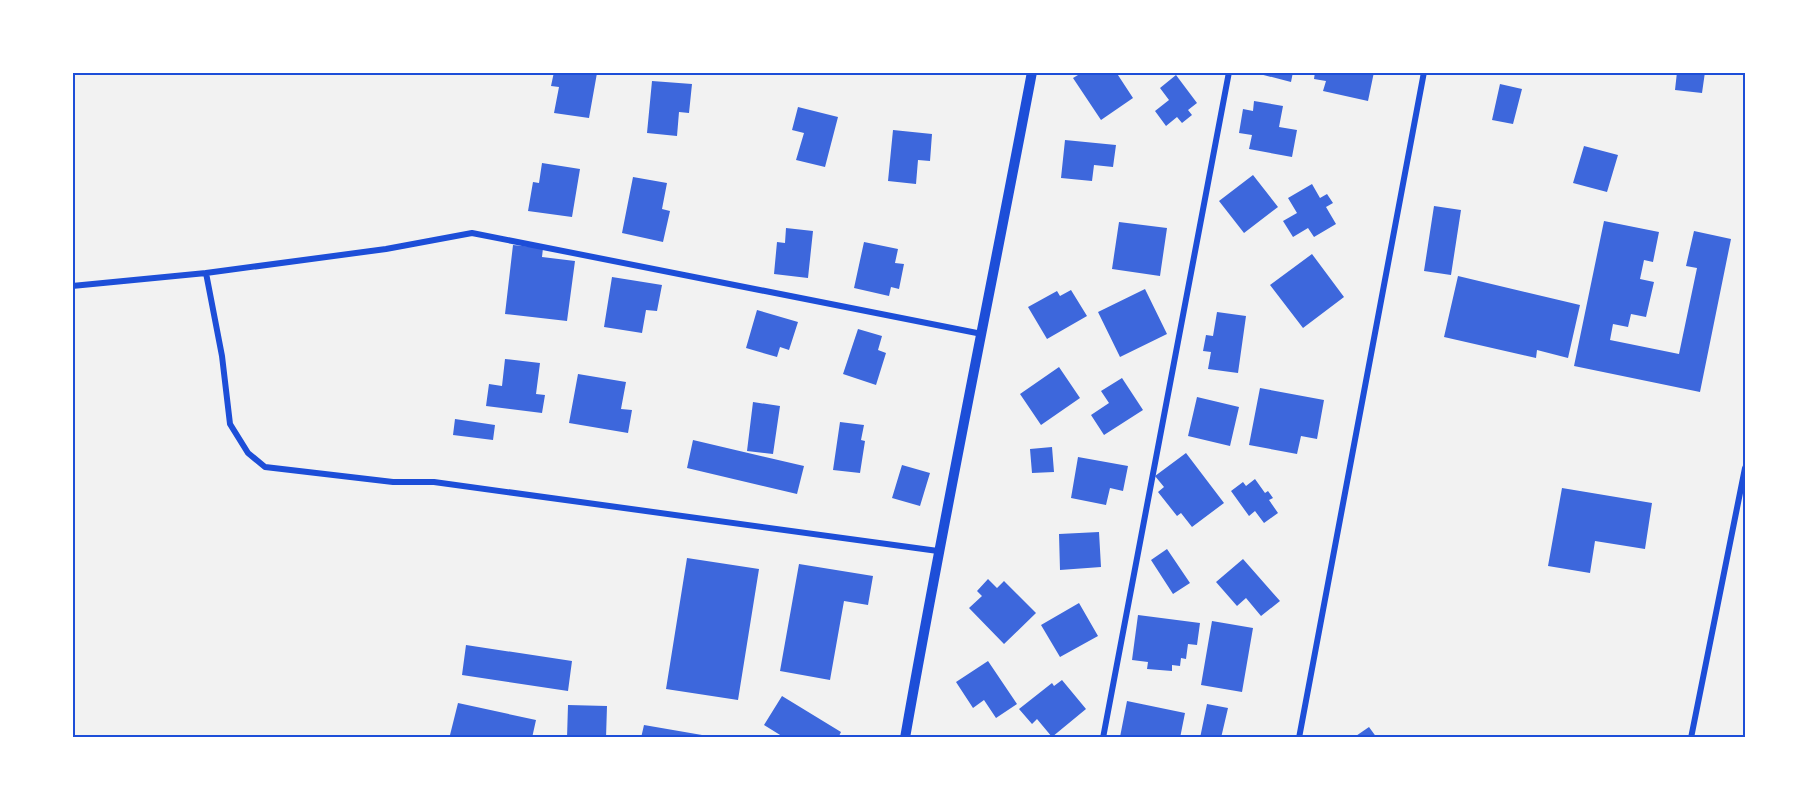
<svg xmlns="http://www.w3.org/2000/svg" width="1817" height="810" font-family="Lora,serif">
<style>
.building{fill:#3d67dc}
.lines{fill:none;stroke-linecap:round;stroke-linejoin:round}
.minor{stroke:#1d4ed8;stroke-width:6}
.tertiary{stroke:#1d4ed8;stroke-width:10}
.neatline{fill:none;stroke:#1d4ed8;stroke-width:2}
</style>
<rect width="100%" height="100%" fill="#f2f2f2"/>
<path class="building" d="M554 72 597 73 589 118 554 113 559 87 551 86Z
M1083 72H1116L1133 98 1101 120 1073 78Z
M1252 72H1293L1291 82Z
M1315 72H1374L1368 101 1323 91 1326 81 1314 79Z
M1677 72H1705L1702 93 1675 90Z
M1176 75 1197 103 1188 110 1192 115 1182 123 1177 117 1166 126 1155 111 1169 100 1160 88Z
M652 81 692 84 689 113 679 112 677 136 647 133Z
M1500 84 1522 89 1513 124 1492 120Z
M1254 101 1283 106 1279 127 1297 130 1292 157 1249 149 1252 135 1239 133 1243 109 1253 111Z
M798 107 838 117 825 167 796 160 804 133 792 130Z
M893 130 932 134 930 161 918 160 916 184 888 181Z
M1065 140 1116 145 1113 167 1094 165 1092 181 1061 178Z
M1584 146 1618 155 1607 192 1573 183Z
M542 163 580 169 572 217 528 211 533 182 539 183Z
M1253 175 1278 207 1244 233 1219 201Z
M633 177 667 183 662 209 670 211 663 242 622 233Z
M1312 184 1320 198 1327 194 1333 203 1326 207 1336 224 1314 237 1308 228 1293 237 1283 221 1297 213 1288 198Z
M1434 206 1461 210 1451 275 1424 271Z
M1604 221 1659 232 1653 262 1644 260 1640 279 1654 282 1646 317 1631 314 1628 327 1613 324 1610 340 1679 354 1697 268 1686 266 1694 231 1731 239 1700 392 1574 366Z
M1119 222 1167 228 1160 276 1112 269Z
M786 228 813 231 808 278 774 274 777 242 785 243Z
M864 242 898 249 895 263 904 264 899 289 891 287 889 296 854 288Z
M513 245 543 248 542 257 575 261 567 321 505 314Z
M1312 254 1344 297 1303 328 1270 285Z
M1458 276 1580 305 1568 358 1537 350 1536 358 1444 337Z
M612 277 662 285 657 311 646 310 642 333 604 327Z
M1145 289 1167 334 1120 357 1098 312Z
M1071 290 1087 316 1047 339 1028 307 1057 291 1060 296Z
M757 310 798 322 789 350 780 347 777 357 746 348Z
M1217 312 1246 316 1238 373 1208 369 1211 352 1203 351 1206 335 1213 336Z
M858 329 882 336 878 350 886 353 876 385 843 374Z
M505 359 540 363 536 394 545 395 542 413 486 406 489 384 502 386Z
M1059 367 1080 398 1041 425 1020 394Z
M578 374 626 382 621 409 632 410 628 433 569 423Z
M1122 378 1143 410 1104 435 1091 415 1109 403 1101 391Z
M1260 388 1324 400 1317 439 1301 436 1297 454 1249 445Z
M1197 397 1239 407 1230 446 1188 436Z
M753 402 780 406 773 454 747 451Z
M455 419 495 425 493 440 453 435Z
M840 422 864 425 861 440 865 441 860 473 833 470Z
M693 440 804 466 797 494 687 468Z
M1052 447 1054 472 1032 473 1030 449Z
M1186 453 1224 503 1192 527 1181 513 1177 516 1158 492 1164 487 1155 476Z
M1078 457 1128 466 1123 491 1110 488 1106 505 1071 498Z
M902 465 930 473 920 506 892 498Z
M1255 479 1265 493 1268 491 1273 498 1269 500 1278 513 1264 523 1255 511 1249 516 1231 491 1243 482 1246 486Z
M1562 488 1652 503 1645 549 1595 541 1590 573 1548 566Z
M1099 532 1101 567 1060 570 1059 534Z
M1167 549 1190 583 1173 594 1151 560Z
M687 558 759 569 738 700 666 689Z
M1243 559 1280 601 1261 616 1246 598 1237 606 1216 582Z
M799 564 873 576 868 605 844 601 830 680 780 671Z
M988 579 997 588 1004 581 1036 613 1004 644 969 608 982 596 977 591Z
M1079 603 1098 636 1060 657 1041 625Z
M1138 615 1200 623 1197 645 1188 644 1186 659 1181 658 1180 666 1172 665V671L1147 669 1148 662 1132 660Z
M1212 621 1253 628 1242 692 1201 685Z
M466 645 572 661 568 691 462 675Z
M988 661 1017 704 996 718 984 700 973 708 956 682Z
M1062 680 1086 709 1052 737 1037 719 1032 724 1019 709 1052 683 1054 686Z
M782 696 841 732 838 738H785L764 725Z
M1127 701 1185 713 1180 738 1120 737Z
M458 703 536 720 532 738H464L450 735Z
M1207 704 1228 708 1221 738H1200Z
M568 705 607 706 606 738H567Z
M644 725 702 735 701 738H641Z
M1369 727 1377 738H1353Z"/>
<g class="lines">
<path class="minor" d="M206 273 222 356 230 424 248 453 265 467 393 482H434L938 551
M72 286 206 273 386 249 472 233 982 334
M1103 738 1229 72
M1299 738 1424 72
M1691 738 1745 468"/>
<path class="tertiary" d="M905 738C944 515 990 294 1032 72"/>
</g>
<rect width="1817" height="810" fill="none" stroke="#ffffff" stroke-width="147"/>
<rect x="74" y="74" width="1670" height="662" class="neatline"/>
</svg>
